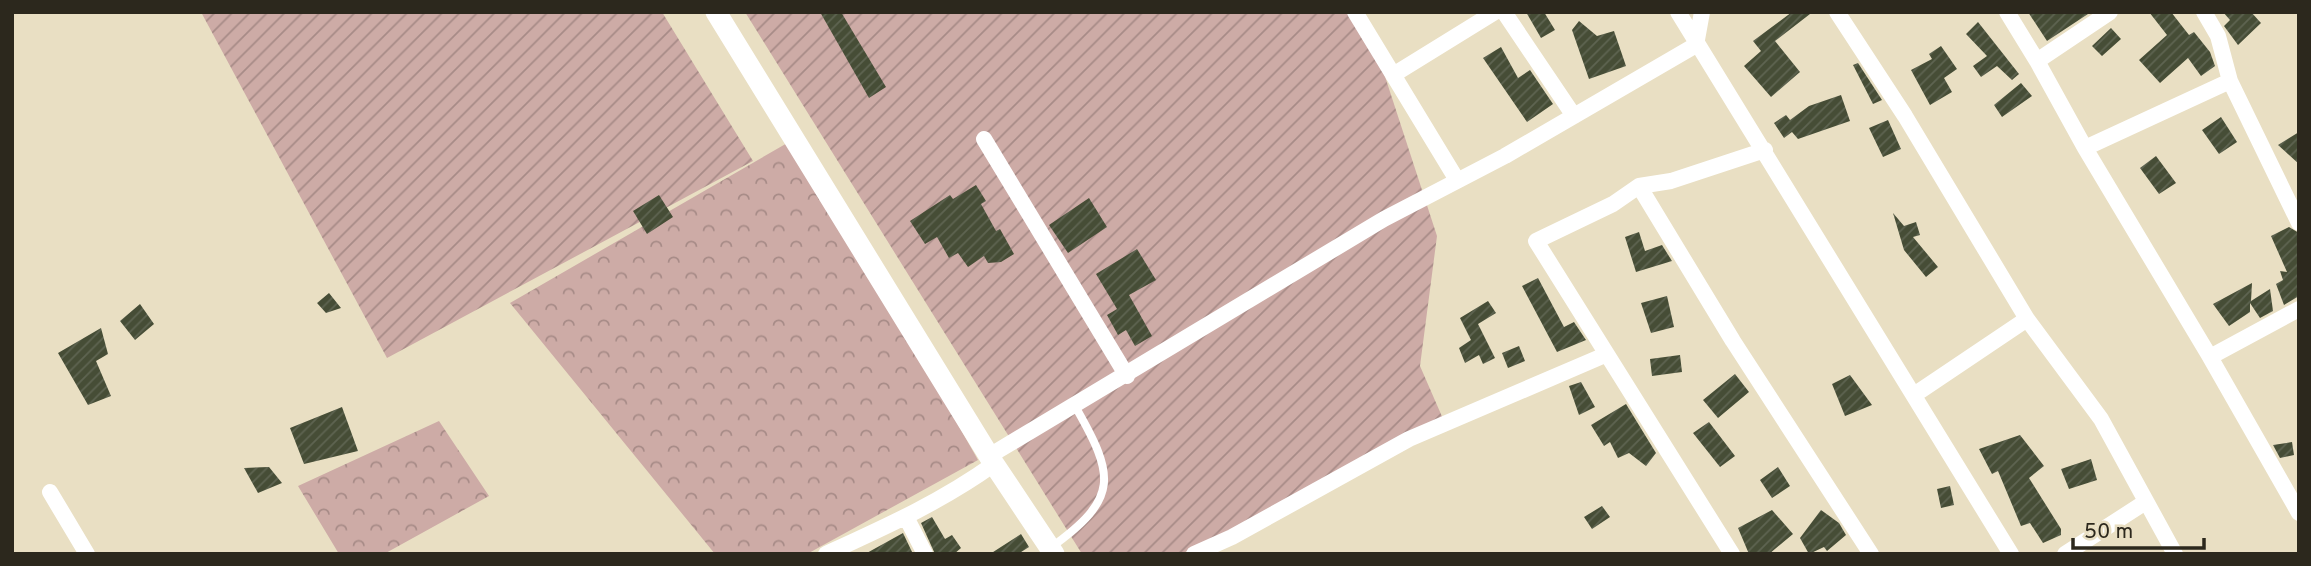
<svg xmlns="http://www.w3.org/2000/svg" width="2311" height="566" font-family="Overpass,sans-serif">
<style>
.forest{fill:url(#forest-crowns)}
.garden{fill:url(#garden-furrows)}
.building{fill:url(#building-hatch)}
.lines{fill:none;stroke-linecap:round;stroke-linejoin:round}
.lane{stroke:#fff;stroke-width:8}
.street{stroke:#fff;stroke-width:16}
.secondary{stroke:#fff;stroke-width:21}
</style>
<defs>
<pattern id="forest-crowns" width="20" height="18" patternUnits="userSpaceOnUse" patternTransform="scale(1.75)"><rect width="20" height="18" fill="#cdaba6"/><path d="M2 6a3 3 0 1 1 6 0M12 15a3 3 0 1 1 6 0" fill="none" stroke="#a78b87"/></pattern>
<pattern id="garden-furrows" width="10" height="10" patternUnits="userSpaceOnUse" patternTransform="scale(1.75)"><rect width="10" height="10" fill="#cdaba6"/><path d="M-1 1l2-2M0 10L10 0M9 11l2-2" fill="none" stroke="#a78b87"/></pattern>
<pattern id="building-hatch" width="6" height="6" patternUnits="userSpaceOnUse" patternTransform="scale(1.75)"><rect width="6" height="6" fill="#464d36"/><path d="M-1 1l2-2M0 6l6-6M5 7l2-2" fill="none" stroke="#5e6451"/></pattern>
</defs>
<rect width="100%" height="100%" fill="#e9dfc3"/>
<path class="forest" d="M796 138 978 460 807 554H715L510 303Z
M439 421 489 496 384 554H339L298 486Z"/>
<path class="garden" d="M201 12H662L753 161 387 358Z
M745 12H1364L1437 236 1420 366 1447 428 1181 554H1082Z"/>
<path class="building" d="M820 12H841L886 87 869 98Z
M1526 12H1544L1555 30 1541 38Z
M1792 12 1810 14 1775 41 1800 72 1771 97 1744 66 1761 51 1753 41Z
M2028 12H2091L2047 41Z
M2149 12H2171L2189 35 2194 32 2210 52 2215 66 2201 76 2188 58 2160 83 2139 60 2167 35Z
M2223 12H2251L2261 23 2238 45 2224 26 2230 20Z
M1579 21 1597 36 1614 31 1626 66 1589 79 1572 30Z
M1978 22 2019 74 2012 80 1997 66 1981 77 1973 66 1987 56 1966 34Z
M2111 28 2121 39 2102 56 2092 46Z
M1941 46 1957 69 1944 78 1952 92 1930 105 1911 70 1932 59 1929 54Z
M1501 47 1518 78 1530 70 1553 104 1527 122 1483 58Z
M1858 63 1882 100 1873 104 1853 65Z
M2021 83 2032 96 2002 117 1994 105Z
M1841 95 1850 121 1798 139 1792 132 1784 138 1774 123 1786 115 1790 120 1809 106Z
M2221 117 2237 142 2219 154 2202 130Z
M1888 120 1901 149 1883 157 1869 128Z
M2299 132V164L2278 145Z
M2156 156 2176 183 2159 194 2140 168Z
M976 185 986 201 981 204 996 231 1000 229 1014 254 1001 262 988 263 984 256 968 267 958 253 949 258 937 237 925 244 910 221 950 195 953 199Z
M659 195 673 217 647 234 633 211Z
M1089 198 1107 227 1068 253 1049 225Z
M1893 213 1904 226 1916 222 1920 235 1913 237 1938 267 1926 277 1904 250Z
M2289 227 2299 233V296L2284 305 2276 284 2283 280 2280 271 2287 272 2271 236Z
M1639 232 1645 251 1662 245 1672 261 1636 272 1625 237Z
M1137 249 1156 280 1129 295 1152 336 1135 346 1126 330 1118 335 1107 315 1117 309 1096 274Z
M1538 278 1564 327 1574 322 1586 340 1557 352 1522 286Z
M2252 283 2251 301 2270 289 2273 311 2260 318 2250 303V312L2229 326 2213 304Z
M329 293 341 308 326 313 317 303Z
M1667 296 1674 327 1651 333 1641 303Z
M1488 301 1496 313 1478 324 1495 358 1483 364 1479 355 1465 363 1459 348 1471 340 1460 318Z
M140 304 154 324 135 340 120 321Z
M101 328 108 354 96 361 111 396 88 405 58 353Z
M1519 346 1525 361 1508 368 1502 353Z
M1680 355 1682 372 1652 376 1650 359Z
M1735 374 1749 392 1718 418 1703 400Z
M1850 375 1872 405 1845 416 1832 384Z
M1581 382 1595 407 1579 415 1569 386Z
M1626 404 1656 453 1646 466 1629 453 1618 458 1610 442 1604 446 1591 425Z
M342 407 358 451 304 464 290 428Z
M1709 422 1735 456 1720 467 1693 433Z
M2020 435 2044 466 2029 478 2061 529V535L2043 543 2030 523 2021 526 1998 471 1992 474 1979 449Z
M2292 442 2294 455 2280 458 2273 445Z
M2091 459 2097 480 2069 489 2061 469Z
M269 467 282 483 258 493 244 468Z
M1778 467 1790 486 1772 498 1760 480Z
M1950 486 1954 505 1941 508 1937 489Z
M1602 506 1610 517 1592 529 1584 517Z
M1772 510 1793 534 1769 554H1749L1738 528Z
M1821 510 1839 523 1846 535 1827 551 1824 547 1809 554 1800 538Z
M932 517 945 539 952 535 961 548 954 554H935L921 523Z
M903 533 913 554H865Z
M1021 534 1029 547 1018 554H990Z"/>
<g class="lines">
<path class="lane" d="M1050 548C1120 498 1115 476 1075 406"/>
<path class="street" d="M1355 12 1457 180
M1504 12 1574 116
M1678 12 2011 554
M1837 12 1905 116 2027 319 1914 395
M2007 12 2037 61
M2110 12 2037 61 2085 148 2210 357
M2204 12 2218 36 2230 81 2299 223
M1696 45 1702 12
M1393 75 1495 12
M984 139 1127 376
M2085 148 2230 81
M1639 186 1733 341 1871 554
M2299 309 2210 357 2299 513
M2027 319 2101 419 2175 554
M989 456 1384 219 1505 156 1696 45
M50 492 87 554
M906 517 925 554
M826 554C885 527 941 502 994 464
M1194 554 1232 537 1409 439 1605 355
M1732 554 1536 241 1613 204 1639 186 1671 181 1765 150
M2065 554 2144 503"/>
<path class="secondary" d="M716 12 994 464 1054 554"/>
</g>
<rect width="2311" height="566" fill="none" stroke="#2c281d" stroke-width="28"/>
<path d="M2073 538v10h131v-10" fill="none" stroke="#2c281d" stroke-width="3.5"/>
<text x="2084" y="538" font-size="21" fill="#2c281d" stroke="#e9dfc3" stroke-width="5" paint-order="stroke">50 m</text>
</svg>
